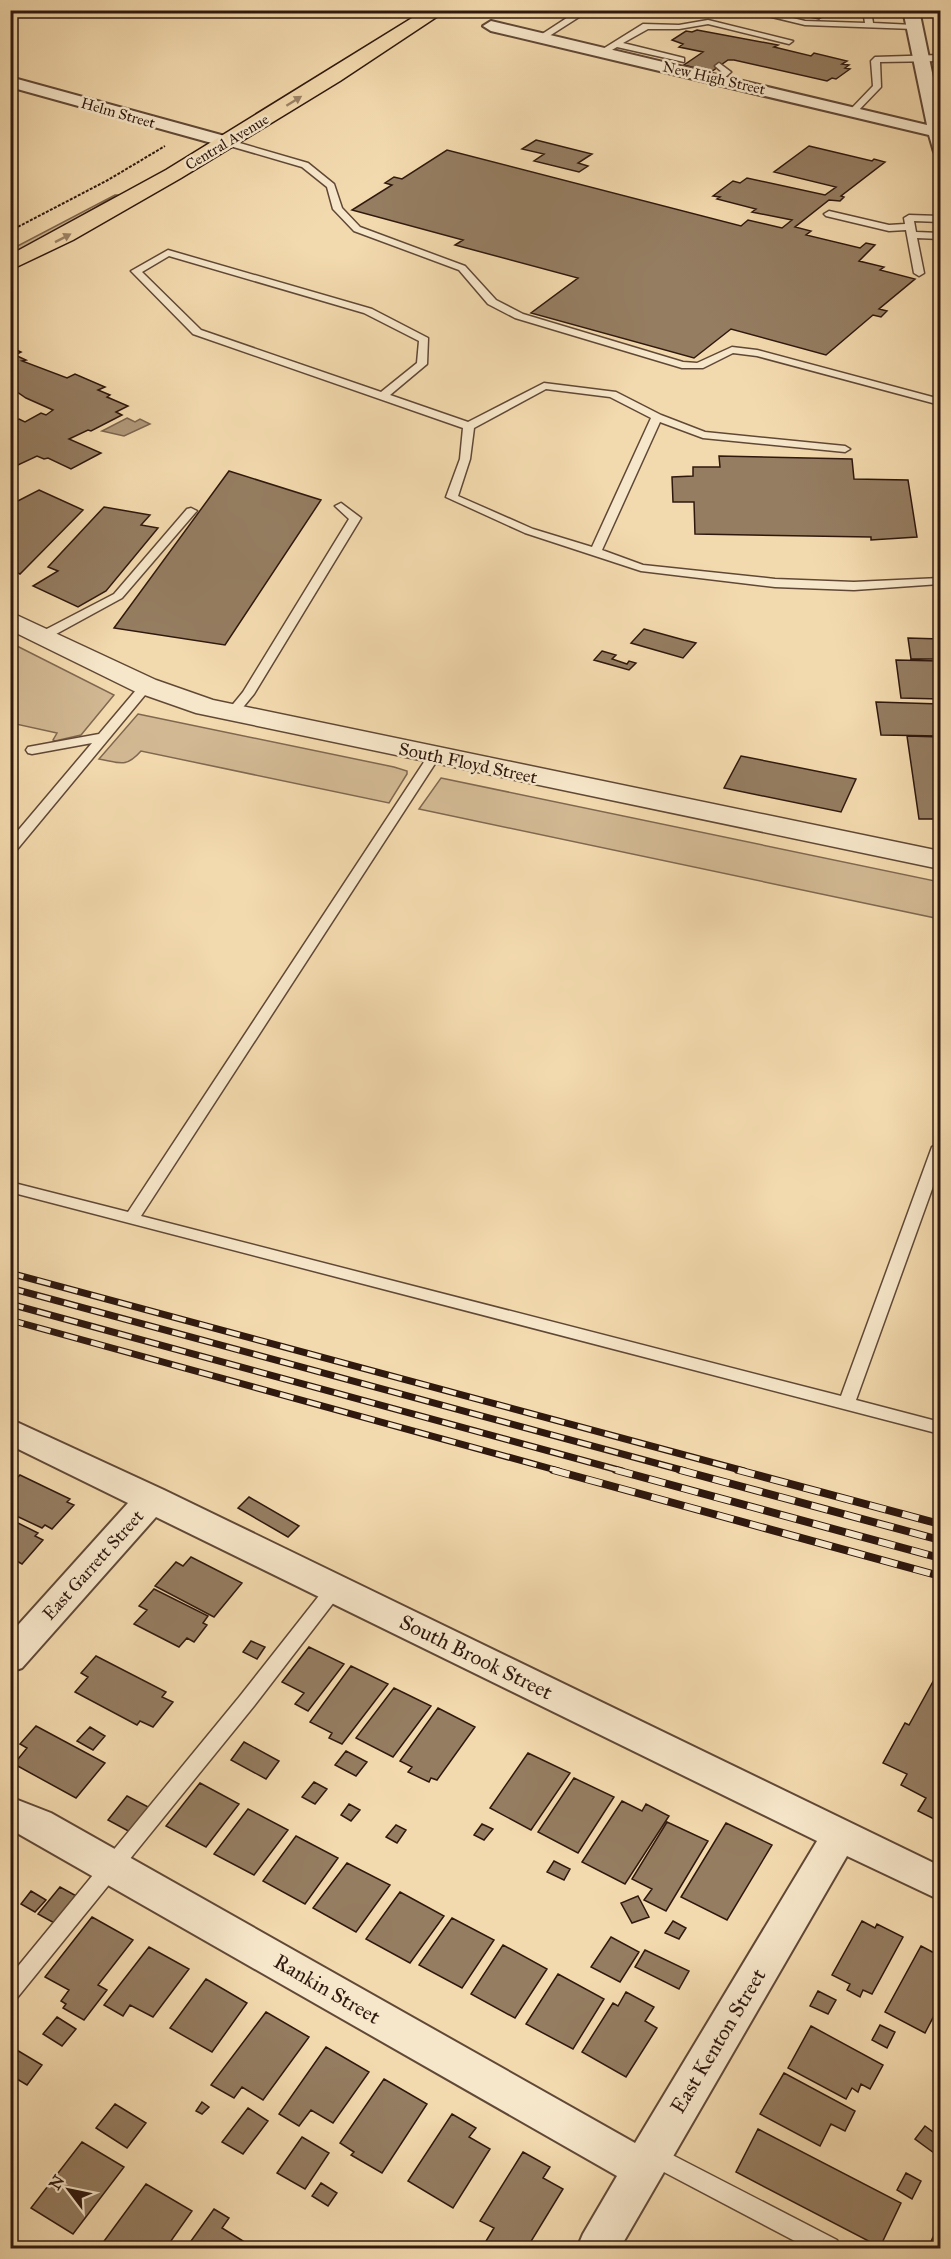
<svg xmlns="http://www.w3.org/2000/svg" width="951" height="2259" font-family="'IM FELL Great Primer',serif">
<style>
.green{fill:#d2b993;stroke:#806850;stroke-width:1.5}
.water{fill:#b09878;stroke:#7c654e;stroke-width:1.5}
.building{fill:#957d61;stroke:#2f180e;stroke-width:1.5}
.lines{fill:none;stroke-linecap:round;stroke-linejoin:round}
.service-casing{stroke:#604836;stroke-width:3}
.minor-casing{stroke:#604836;stroke-width:4}
.tertiary-casing{stroke:#604836;stroke-width:3}
.primary-casing{stroke:#2f180e;stroke-width:3}
.path{stroke:#2f180e;stroke-width:2;stroke-dasharray:3 1.5;stroke-linecap:butt}
.service{fill:#f7e7ca;fill-rule:evenodd}
.minor{fill:#f7e7ca;fill-rule:evenodd}
.tertiary{fill:#f7e7ca;fill-rule:evenodd}
.primary{fill:#f3daae;fill-rule:evenodd}
.rail-far1-casing{stroke:#2f180e;stroke-width:7}
.rail-casing{stroke:#2f180e;stroke-width:8}
.rail-far1{stroke:#f7e7ca;stroke-width:4.5;stroke-dasharray:14;stroke-linecap:butt}
.rail{stroke:#f7e7ca;stroke-width:6;stroke-dasharray:17;stroke-linecap:butt}
.oneway{fill:#9b8366}
.labels{text-anchor:middle;dominant-baseline:central;stroke-width:5;stroke-linejoin:round;paint-order:stroke}
.far-street-label{font-size:15px;fill:#2f180e;stroke:#f7e7ca}
.street-label{font-size:18px;fill:#2f180e;stroke:#f7e7ca}
.near-street-label{font-size:21px;fill:#2f180e;stroke:#f7e7ca}
</style>
<rect width="100%" height="100%" fill="#f3daae"/>
<filter id="stains"><feTurbulence type="fractalNoise" baseFrequency=".00333" numOctaves="4"/><feColorMatrix values="0 0 0 0 .2 0 0 0 0 .09 0 0 0 0 .02 0 0 0 .5 -.17"/></filter>
<radialGradient id="worn" r=".72"><stop offset=".6" stop-color="#630" stop-opacity="0"/><stop offset="1" stop-color="#630" stop-opacity=".3"/></radialGradient>
<path class="green" d="M115 195H117L11 257 10 250Z
M11 643 114 695 81 735 55 741 53 740 57 733 11 723Z
M138 714 394 767 407 771V774L389 803 141 751C126 768 120 763 99 759Z
M441 778 940 882V919L419 809Z"/>
<path class="water" d="M127 418 135 422 140 419 150 424 124 436 102 431Z"/>
<path class="building" d="M774 10H833L819 19Z
M697 30 778 45 774 47 811 56 814 53 847 61 842 64 849 65 845 68 850 69 836 79 832 78 827 81 734 60H728L711 72 684 65 703 52 679 47 683 44 672 40 686 31 692 32Z
M536 140 592 154 578 163 588 166 579 172 534 161 544 154 522 149Z
M809 146 872 161 874 159 885 162 841 196 844 197 840 201 829 200 795 227 811 231 806 235 860 248 866 243 875 245 859 261 884 267 880 270 915 279 879 309 887 311 881 317 873 315 826 355 731 329 694 358 531 313 578 278 455 245 463 240 352 210 392 185 385 183 394 177 402 179 447 150 741 226 748 220 782 228 792 220 752 212 756 209 717 199 720 197 713 196 733 181 740 183 747 178 825 195 836 187 774 172Z
M10 347 21 352 15 355 26 360 22 361 67 378 75 374 105 387 98 390 110 395 107 397 128 406 116 412 122 415 91 431 88 430 69 439 101 453 71 469 48 458 44 459 37 456 18 465 10 463V422L19 419 25 422 41 413 46 415 53 410 26 398 17 392 10 391Z
M719 456 852 459 854 479 908 480 917 537 871 540V537L695 534 694 502H673L672 477 693 476V467H720Z
M229 471 321 500 225 645 114 628Z
M39 490 83 510 20 574 10 569V505Z
M104 507 150 515 141 525 158 528 106 591 78 607 33 586 58 571 48 567Z
M644 629 684 640 696 643 683 658 631 643Z
M908 638 940 639V659H911Z
M602 651 616 655 612 659 627 664 629 661 636 663 629 670 594 660Z
M896 660 940 661V699L901 698Z
M876 702 940 704V736L881 735Z
M907 736 940 737V819H919Z
M741 756 856 779 841 812 724 788Z
M20 1475 70 1499 67 1502 74 1505 52 1529 45 1525 42 1528 10 1513V1485Z
M249 1497 299 1526 288 1537 238 1508Z
M10 1519 38 1533 35 1536 43 1540 22 1564 15 1560 10 1564Z
M191 1557 242 1583 214 1617 155 1586 176 1562 183 1566Z
M154 1589 208 1616 203 1623 207 1625 194 1642 187 1638 179 1647 134 1624 147 1610 139 1606Z
M251 1641 265 1647 257 1659 243 1652Z
M309 1647 344 1664 308 1711 295 1704 304 1693 282 1682Z
M96 1656 166 1692 162 1697 173 1702 153 1727 140 1721 137 1725 75 1692 88 1677 81 1673Z
M351 1666 388 1684 342 1744 329 1738 332 1733 310 1722Z
M940 1669V1822L918 1811 926 1798 901 1785 907 1774 883 1763 905 1723 909 1725Z
M394 1688 431 1706 393 1757 356 1738Z
M438 1708 475 1727 437 1780 431 1778 429 1782 408 1772 412 1767 400 1761Z
M36 1726 105 1763 76 1798 14 1764 27 1748 20 1744Z
M90 1727 105 1736 93 1750 77 1741Z
M244 1742 279 1761 266 1779 231 1760Z
M346 1751 367 1762 356 1776 335 1765Z
M528 1753 570 1773 531 1830 490 1808Z
M574 1778 614 1797 578 1853 538 1832Z
M314 1782 327 1789 315 1804 302 1797Z
M200 1783 239 1804 206 1847 166 1826Z
M127 1796 154 1810 134 1834 108 1820Z
M622 1801 642 1811 646 1804 669 1816 625 1884 582 1862Z
M349 1804 360 1810 351 1821 341 1815Z
M248 1809 288 1830 254 1875 214 1854Z
M667 1822 708 1841 666 1911 644 1900 652 1889 632 1879Z
M726 1823 772 1845 727 1920 681 1897Z
M482 1824 493 1829 484 1840 474 1835Z
M396 1825 406 1830 397 1843 386 1837Z
M296 1836 338 1858 305 1904 263 1881Z
M554 1861 570 1869 564 1880 547 1872Z
M347 1863 390 1885 356 1932 313 1908Z
M60 1887 80 1898 58 1925 38 1914Z
M31 1891 46 1900 35 1912 21 1904Z
M400 1892 444 1916 410 1963 366 1939Z
M638 1896 649 1917 632 1923 621 1903Z
M92 1917 133 1940 98 1985 107 1990 84 2020 63 2008 66 2004 61 2001 69 1990 45 1977Z
M452 1918 494 1940 462 1988 419 1965Z
M673 1921 686 1928 679 1939 665 1933Z
M862 1921 875 1928 877 1924 903 1937 872 1994 863 1990 860 1997 847 1990 850 1984 832 1975Z
M611 1937 639 1952 620 1982 591 1967Z
M503 1945 547 1969 515 2018 471 1994Z
M921 1946 940 1956V2004L925 2033 885 2012Z
M149 1947 189 1969 153 2017 130 2005 123 2016 104 2005Z
M645 1950 689 1971 679 1989 635 1967Z
M558 1974 604 1999 573 2049 526 2024Z
M206 1979 247 2003 212 2052 170 2028Z
M818 1991 836 2000 828 2014 810 2006Z
M626 1992 654 2007 645 2021 657 2028 626 2077 582 2052 613 2003 618 2006Z
M266 2012 309 2037 263 2100 242 2087 234 2098 211 2085Z
M57 2017 76 2029 62 2046 43 2034Z
M880 2025 895 2032 887 2048 872 2040Z
M811 2026 883 2065 870 2089 861 2084 858 2092 852 2088 846 2099 788 2068Z
M10 2046 42 2065 27 2085 12 2076 10 2078Z
M326 2047 369 2072 333 2123 311 2110 299 2126 279 2114Z
M784 2073 855 2111 845 2131 831 2124 820 2146 760 2114Z
M384 2079 427 2104 382 2173 351 2155 354 2152 340 2143Z
M202 2102 209 2107 202 2114 196 2111Z
M115 2104 146 2123 127 2148 96 2128Z
M248 2108 268 2121 243 2154 222 2142Z
M452 2114 476 2128 469 2137 490 2149 453 2208 408 2181Z
M925 2126 940 2137V2144L934 2153 915 2139Z
M758 2129 901 2203 880 2247 736 2172Z
M302 2137 329 2153 305 2189 277 2173Z
M82 2142 124 2167 73 2234 31 2208Z
M523 2152 550 2167 543 2178 563 2189 527 2248H486L483 2246 494 2228 480 2221Z
M906 2173 921 2181 912 2199 897 2190Z
M321 2183 337 2193 328 2206 312 2196Z
M146 2184 192 2211 166 2248H99Z
M214 2209 229 2218 222 2228 251 2246 249 2248H186Z
M940 2222V2248H928Z"/>
<g class="lines">
<g class="service-casing">
<path id="service" d="M579 10H590L543 40 536 38Z
M743 10H760L805 21 865 23 863 10H871L873 23 914 25 918 27 914 29 805 25Z
M708 20 793 41 789 44 708 24 679 29H648L623 43 684 58V62L617 47 605 54 598 52 643 24 679 25Z
M940 55V61L880 62 881 87 856 113 849 111 873 86 871 61 875 57Z
M719 63 731 72 720 82 716 79 722 72 715 66Z
M226 139 308 163 334 184 342 208 360 227 465 266 496 300 523 314 683 362 697 363 732 347 757 350 940 399V405L757 356 733 353 703 368H682L515 318 488 304 459 270 354 231 333 209 327 187 302 167 223 144V140Z
M829 211 889 225 905 224 904 218 909 215 940 216V222L914 221 916 232 940 233V239L917 238 924 273 919 276 914 273 906 230 889 231 826 216 824 214Z
M168 250 372 309 428 338 427 364 390 395 468 422 544 383 616 392 661 415 705 432 845 446 850 449 845 452 703 438 660 422 602 550 643 565 775 579 854 582 940 578V584L854 590 775 587 641 571 525 533 446 497 460 459 463 428 193 334 131 271ZM169 256 364 313 419 341 417 363 381 392 201 330 142 272ZM546 389 610 397 651 418 592 547 533 529 458 496 470 459 474 428Z
M341 503 361 518 254 694 235 717H227L225 714 243 692 349 519 335 506Z
M191 508 197 511 195 513 122 598 47 639H39V633L114 594 187 509Z
M146 682 150 683 152 686 150 689 15 852 10 853V840L92 743 32 754 28 753 26 750 28 747 99 734 142 683Z
M434 752 440 756 141 1216 841 1396 932 1147 940 1142V1167L856 1400 940 1422V1434L10 1192V1182L128 1212 428 756Z
M335 1581 341 1583 344 1588 341 1593 254 1706 17 1998 10 2001V1976L240 1696 329 1583Z
M651 2144 837 2240 840 2248H808L643 2161 640 2154 643 2147Z"/>
</g>
<g class="minor-casing">
<path id="minor" d="M903 10H919L940 111V153L934 152 929 135 491 31 483 26 491 21 927 125Z
M10 77 232 138 235 142 232 146 226 147 10 87Z
M10 1419 164 1490 940 1866V1900L847 1856 620 2248H577L583 2234 617 2176 10 1829V1797L51 1813 635 2143 817 1841 156 1517 22 1668 10 1672V1634L128 1503 10 1445Z"/>
</g>
<g class="tertiary-casing">
<path id="tertiary" d="M10 612 156 680 213 700 940 851V869L196 713 136 692 10 630Z"/>
</g>
<g class="primary-casing">
<path id="primary" d="M425 10H447L340 81 181 178 73 240 10 270V255L166 170Z"/>
</g>
<path class="path" d="M10 231 108 180 165 146"/>
<use href="#service" class="service"/>
<use href="#minor" class="minor"/>
<use href="#tertiary" class="tertiary"/>
<use href="#primary" class="primary"/>
<g class="rail-far1-casing">
<path id="rail-far1" d="M10 1273 744 1471
M10 1288 685 1471
M10 1304 622 1471
M10 1320 559 1471"/>
</g>
<g class="rail-casing">
<path id="rail" d="M553 1470 940 1576
M616 1470 940 1558
M680 1470 940 1540
M738 1470 940 1524"/>
</g>
<use href="#rail-far1" class="rail-far1"/>
<use href="#rail" class="rail"/>
</g>
<defs><path id="oneway-solid" d="M-6-.8H1V-3.2L6.5 0L1 3.2V.8H-6Z" transform="scale(1.5)"/></defs>
<g class="oneway">
<use href="#oneway-solid" transform="translate(294 101) rotate(-32)"/>
<use href="#oneway-solid" transform="translate(63 238) rotate(-27)"/>
</g>
<g class="labels">
<g class="far-street-label">
<text transform="translate(714 78) rotate(13)">New High Street</text>
<text transform="translate(118 113) rotate(16)">Helm Street</text>
<text transform="translate(227 142) rotate(-31)">Central Avenue</text>
</g>
<g class="street-label">
<text transform="translate(468 763) rotate(12)">South Floyd Street</text>
<text transform="translate(93 1565) rotate(-48)">East Garrett Street</text>
</g>
<g class="near-street-label">
<text transform="translate(476 1657) rotate(26)">South Brook Street</text>
<text transform="translate(327 1989) rotate(30)">Rankin Street</text>
<text transform="translate(718 2041) rotate(-59)">East Kenton Street</text>
</g>
</g>
<rect width="951" height="2259" fill="none" stroke="#f3daae" stroke-width="36"/>
<rect x="12" y="12" width="927" height="2235" fill="none" stroke="#2f180e" stroke-width="3"/>
<rect x="18" y="18" width="915" height="2223" fill="none" stroke="#2f180e" stroke-width="1.5"/>
<g transform="translate(69 2190) rotate(302)" stroke="#f7e7ca" stroke-width="4.5" paint-order="stroke">
<path d="M0-4.5L10 22L0 15L-10 22Z" fill="#2f180e"/>
<text y="-9" font-size="16" font-weight="bold" text-anchor="middle" fill="#2f180e">N</text>
</g>
<rect width="100%" height="100%" filter="url(#stains)"/>
<rect width="100%" height="100%" fill="url(#worn)"/>
</svg>
